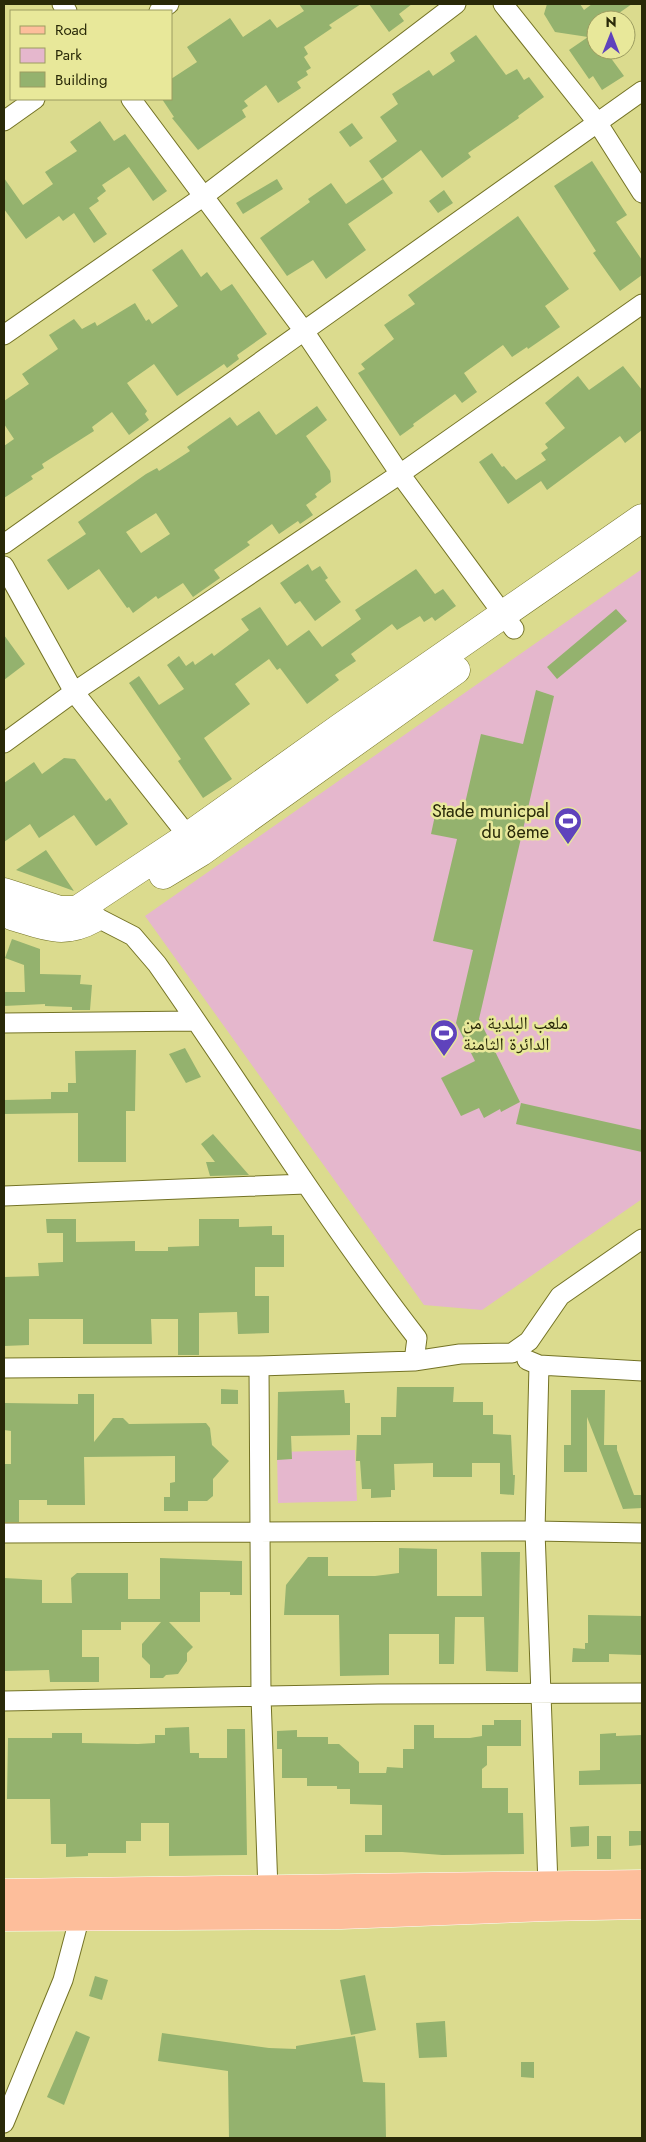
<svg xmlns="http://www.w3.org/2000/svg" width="646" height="2142" font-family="Jost,'Noto Naskh Arabic',sans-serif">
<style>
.green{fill:#e5b7cd}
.building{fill:#94b26e;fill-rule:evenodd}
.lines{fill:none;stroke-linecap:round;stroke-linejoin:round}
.street-casing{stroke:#747325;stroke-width:21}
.secondary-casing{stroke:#747325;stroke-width:29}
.primary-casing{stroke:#fff;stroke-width:29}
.street{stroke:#fff;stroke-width:19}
.secondary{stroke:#fff;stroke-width:28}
.primary{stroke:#fdbe9b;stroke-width:28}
.labels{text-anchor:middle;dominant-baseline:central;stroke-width:5;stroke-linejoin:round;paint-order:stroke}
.poi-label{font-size:18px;fill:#292908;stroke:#e8e89a;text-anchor:end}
</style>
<rect width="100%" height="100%" fill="#dbdb8e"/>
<path class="green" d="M642 569V1199L482 1310 424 1305 145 916Z
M355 1450 357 1501 278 1503 277 1452Z"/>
<path class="building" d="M299 4H361L329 25 332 28 304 47 308 54 304 57 311 68 306 71 308 75 297 82 301 88 278 103 266 85 244 101 248 106 242 110 246 117 198 150 172 118 174 117 162 99H171V79L197 62 187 47 230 18 243 37 270 19 277 28 304 11Z
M369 4H412L399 14 404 21 389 32Z
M547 4H580L584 10 592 4H632L609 20H596V50H605L624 76 602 90 593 76 589 79 569 50 588 37 555 32 544 14Z
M476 35 506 75 517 69 524 80 529 77 544 97 518 116 519 118 468 153 471 157 442 178 421 150 382 179 369 161 397 141 380 117 398 104 392 94 429 70 433 76 455 61 450 53Z
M100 121 114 141 125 134 167 191 153 201 129 167 102 185 106 191 97 198 99 201 89 208 107 234 94 243 74 213 63 221 59 216 26 239 4 209V178L23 205 53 184 45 172 77 151 70 142Z
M352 123 363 138 350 147 339 132Z
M592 161 627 215 616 222 642 260V275L620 291 593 253 596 251 554 186Z
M277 179 283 189 243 214 236 203Z
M383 179 393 193 348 224 366 250 326 279 313 260 287 276 260 238 310 202 308 199 331 183 346 204Z
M444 190 453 203 438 213 429 201Z
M518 216 569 289 545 306 560 327 528 349 527 347 512 357 503 345 464 373 477 392 462 403 455 394 413 424 414 426 400 436 358 373 365 369 361 364 394 339 384 325 415 304 408 295Z
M182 249 201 277 207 272 221 291 232 284 267 334 237 355 239 359 227 368 224 364 177 396 154 364 127 383 147 411 145 414 149 420 129 435 112 412 92 427 94 431 42 464 44 468 31 476 33 479 4 498V446L14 439 4 424V401L29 384 22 374 58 349 49 335 74 319 82 329 95 322 97 326 135 303 146 321 149 319 152 324 178 306 152 270Z
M623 366 642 390V430L625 443 620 436 547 490 541 481 508 504 479 462 492 453 502 467 504 466 516 480 546 460 541 453 548 448 545 444 565 428 545 403 578 376 589 390Z
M317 406 327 420 306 436 330 471 331 482 315 494 317 497 306 505 313 515 300 524 298 521 279 534 272 524 247 542 250 545 214 570 220 578 193 597 183 583 158 599 156 596 133 613 129 607 127 608 99 569 68 590 47 560 86 534 78 522 146 474 157 468 159 471 190 451 187 447 230 417 237 426 259 411 276 435ZM156 513 170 534 141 553 126 532Z
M308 564 312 571 320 566 328 578 325 580 341 602 315 621 300 601 295 604 280 583Z
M416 569 435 594 443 589 456 606 435 621 432 617 424 622 420 616 397 630 392 624 351 654 356 661 335 675 339 680 307 704 280 668 277 670 269 659 235 684 250 704 204 738 232 779 203 798 178 761 181 759 129 683 139 676 159 705 184 689 167 665 179 656 186 666 193 661 195 665 212 653 214 656 249 630 241 619 260 607 287 646 309 630 322 647 361 619 355 610Z
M616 609 627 621 557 679 547 667Z
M4 635 25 664 4 680Z
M536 690 554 696 479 1019 520 1102 501 1112 500 1109 484 1118 479 1108 461 1116 441 1078 475 1061 456 1023 473 950 433 941 457 839 431 834 437 806 463 812 481 734 523 744Z
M64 758 75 759 106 801 110 798 128 824 96 846 74 815 39 838 30 824 4 842V783L34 762 42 774Z
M46 850 74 891 16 870Z
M12 939 40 949V974L81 975 80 984 92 985 90 1010H72V1007L45 1006V1004L4 1006V992H25L24 965 5 958Z
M185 1048 201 1077 186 1083 169 1054Z
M136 1050 135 1111H126V1162H78V1113L4 1114V1100L51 1099V1092H68V1083H76L75 1051Z
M521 1103 642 1130V1152L516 1124Z
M213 1134 249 1175 210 1176 206 1162H215L201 1144Z
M46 1219H76V1242L135 1241V1251H168V1247L199 1246V1219H239V1227L272 1226V1235H284V1267H255V1296H269V1333L238 1334 237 1312 199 1313V1355H178V1319H151L152 1344H83V1319H29V1345L4 1346V1277L39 1276 38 1263 63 1262V1233H47Z
M397 1387H454L453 1402H483V1415H493V1434L511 1435 513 1475H515L514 1495 500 1494V1463H472V1477H433V1463L394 1464 395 1490H391V1497L371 1498V1489H362L360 1461H356L357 1435H381V1417H396Z
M221 1389 238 1390V1404H221Z
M344 1390 345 1403H350V1435L291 1436 292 1459 277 1460 278 1392Z
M571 1390H605L604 1445H617V1450L634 1495H642V1508L623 1509 587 1417V1472H564V1445H571Z
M78 1394H94V1442L113 1418H123L129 1424 206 1423 210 1428 212 1445 229 1461 213 1479V1496L207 1501H188V1511H164V1497H170V1483L175 1482V1456L84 1457 85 1505H47V1500H19V1522H4V1464H11V1431L4 1430V1403L78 1404Z
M399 1548 437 1549V1596H482L481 1552H520L518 1672 486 1671 484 1617H455L454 1664H439V1634H389V1675L340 1676 339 1615H284L286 1585 308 1557H328V1576H375L399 1573Z
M160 1558 242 1561V1595H230V1592H200V1622H169L193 1647 187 1653V1661L178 1674 166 1675 163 1678H150V1665L142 1657V1644L161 1622H121V1630H82V1657H99V1682H50L49 1670 4 1671V1578L42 1580V1603H72L71 1578 77 1573H128V1599H160Z
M588 1615 642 1616V1655L609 1654V1662H572L573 1648 585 1649V1643H588Z
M494 1720H521V1746H487V1765L482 1769V1788H508V1813H523L524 1854 442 1855 402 1852H365V1835H382V1805L350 1804V1789H337V1786H307V1778H282V1749H277V1731L297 1730V1737H328V1744H339L359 1762V1773H386L387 1767 403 1768V1749H414V1725H434V1738H470L482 1736V1725H494Z
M189 1727 190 1753H199V1758H227V1729H245L247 1855 169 1856V1823H141V1841H126V1853H88V1856L66 1857V1844H51L50 1799H7L8 1738H52V1733H82V1743L138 1744 155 1743V1735H165V1728Z
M616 1733V1736L642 1735V1784L579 1785V1771L600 1770V1734Z
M589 1826V1846L571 1847 570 1827Z
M629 1831H642V1845L629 1846Z
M597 1836H611V1859H597Z
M365 1975 376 2030 351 2035 340 1980Z
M95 1976 108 1980 102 2000 89 1996Z
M445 2021 447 2057 419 2058 416 2023Z
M76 2031 90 2037 64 2105 47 2097Z
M162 2033 269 2048 296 2049V2046L355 2036 363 2082 385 2083 386 2138H229L228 2071 158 2061Z
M521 2062H534V2078L521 2077Z"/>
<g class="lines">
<g class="street-casing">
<path id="street" d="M62 4 67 11
M503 4 597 122 642 193
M159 11 169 4
M131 99 304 331 400 474 514 629
M4 121 35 99
M4 335 204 196 456 4
M4 544 642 91
M4 566 74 692 195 845
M4 743 74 692 400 474 642 304
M96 917 133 936 157 964C244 1088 324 1218 417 1338L414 1361
M4 1023 196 1021
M4 1196 306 1184
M527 1360 539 1365 642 1371
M539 1365 535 1531 548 1885
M259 1366 261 1697 268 1890
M4 1368 259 1366 414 1361 460 1354 512 1353 529 1341 560 1296 642 1239
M4 1533 535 1531 642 1533
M4 1701 378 1694 642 1693
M4 2123 63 1980 80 1916"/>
</g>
<g class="secondary-casing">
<path id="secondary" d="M163 875 201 852 456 670
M4 892 60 910H77L187 837 341 727 642 518
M12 916C42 925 63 936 93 919"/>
</g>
<g class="primary-casing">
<path id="primary" d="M4 1893 642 1884
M4 1917 341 1915 546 1907 642 1905"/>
</g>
<use href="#street" class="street"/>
<use href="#secondary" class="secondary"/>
<use href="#primary" class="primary"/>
</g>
<defs>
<g id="stadium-pin" transform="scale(1.4375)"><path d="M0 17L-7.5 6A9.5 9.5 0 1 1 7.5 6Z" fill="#5f43bc" stroke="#e8e89a"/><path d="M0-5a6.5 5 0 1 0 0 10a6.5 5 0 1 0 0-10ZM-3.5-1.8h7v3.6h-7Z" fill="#fff"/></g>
</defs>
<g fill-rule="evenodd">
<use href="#stadium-pin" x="568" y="821"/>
<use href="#stadium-pin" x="444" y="1033"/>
</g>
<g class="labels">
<g class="poi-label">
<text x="549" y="811">Stade municpal<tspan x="549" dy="21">du 8eme</tspan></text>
<text x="463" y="1023" text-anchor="start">ملعب البلدية من<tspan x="463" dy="21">الدائرة الثامنة</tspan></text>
</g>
</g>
<rect width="646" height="2142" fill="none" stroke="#292908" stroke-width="10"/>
<rect x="10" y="10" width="162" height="90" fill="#e8e89a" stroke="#9c9c60"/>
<rect x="20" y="26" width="25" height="8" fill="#fdbe9b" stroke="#9c9c60"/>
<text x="55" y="35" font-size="15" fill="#292908">Road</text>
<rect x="20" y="48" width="25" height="15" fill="#e5b7cd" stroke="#9c9c60"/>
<text x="55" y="60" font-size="15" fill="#292908">Park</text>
<rect x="20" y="72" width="25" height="15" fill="#94b26e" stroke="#9c9c60"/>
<text x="55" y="85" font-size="15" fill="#292908">Building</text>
<g transform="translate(611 35)"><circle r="24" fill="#e8e89a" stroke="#9c9c60"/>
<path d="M0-4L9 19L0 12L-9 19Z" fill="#5f43bc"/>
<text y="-8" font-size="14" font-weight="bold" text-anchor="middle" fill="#292908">N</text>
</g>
</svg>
